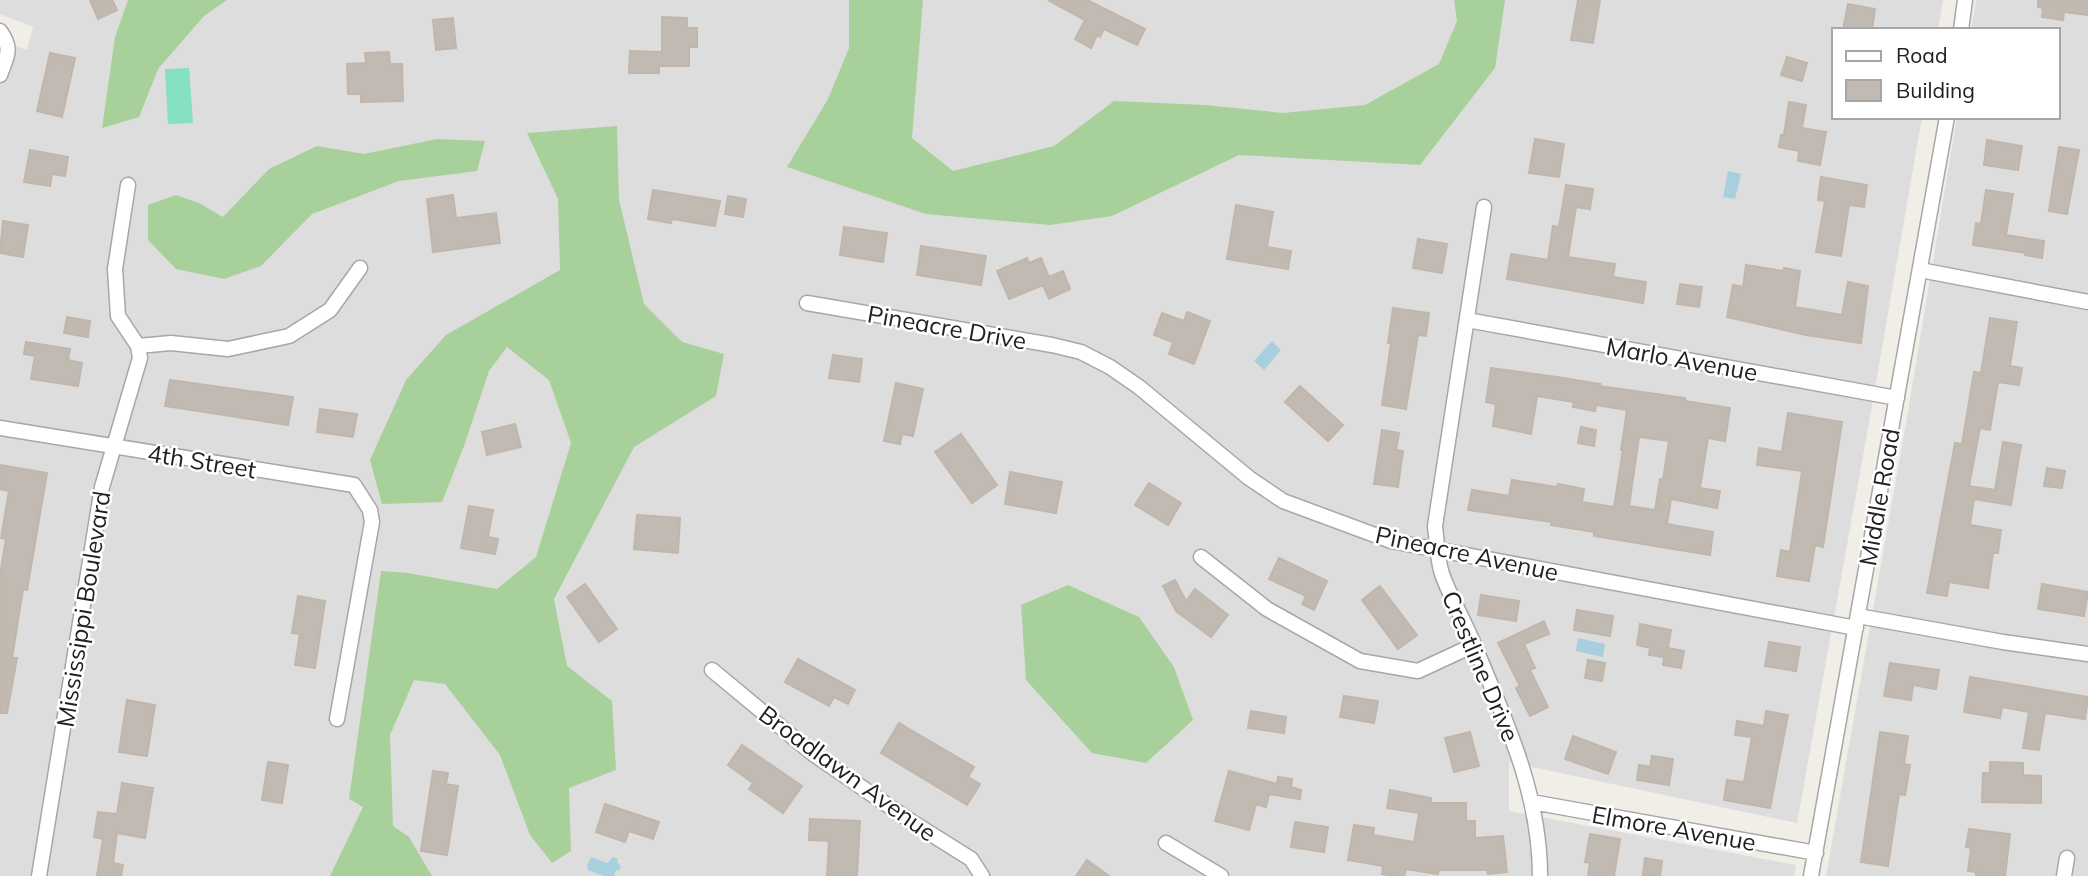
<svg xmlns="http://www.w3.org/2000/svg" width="2088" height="876" font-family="Mulish,sans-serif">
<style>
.residential{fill:#dedddd}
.forest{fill:#a8d09b}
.pitch{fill:#85dfc1}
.water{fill:#a7cfde}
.building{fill:#c1bab3;stroke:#c2b5a9;stroke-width:2;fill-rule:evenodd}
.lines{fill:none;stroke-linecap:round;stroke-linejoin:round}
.street-casing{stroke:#a7a7a7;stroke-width:17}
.street{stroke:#fff;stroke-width:14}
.labels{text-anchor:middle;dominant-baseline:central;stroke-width:5;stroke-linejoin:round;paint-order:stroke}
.street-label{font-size:24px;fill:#202020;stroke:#fff}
</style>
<rect width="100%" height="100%" fill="#f0eee6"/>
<path class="residential" d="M0 0H1943L1938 30H1834V117H1922L1872 406 1797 823 1509 762V811L1796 865 1794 876H0V40L27 50 33 27 0 14Z
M1976 0H2088V876H1826L1907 417 1957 117H2058V30H1971Z"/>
<path class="forest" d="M128 0H227L204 16 158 69 139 117 102 128 115 37Z
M849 0H923L912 138 953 171 1054 146 1114 101 1205 105 1283 113 1365 105 1439 64 1457 21 1454 0H1505L1495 68 1420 165 1239 155 1112 216 1050 225 926 214 787 167 828 99 849 48Z
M617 126 619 200 644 304 682 342 724 354 716 396 634 447 554 599 567 666 612 701 616 770 569 788 571 851 552 863 530 835 500 755 445 684 414 680 390 735 393 826 409 837 432 876H330L363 807 349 799 381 571 408 573 497 589 536 557 571 443 549 380 507 347 489 371 464 446 442 502 382 504 370 460 406 380 446 335 560 270 558 199 527 133Z
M437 139 485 141 477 171 399 181 312 214 261 266 224 279 176 269 148 240V205L176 195 199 203 223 217 269 169 317 146 364 154Z
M1068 585 1139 617 1174 667 1193 720 1146 763 1092 753 1026 680 1021 605Z"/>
<path class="pitch" d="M189 68 193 123 168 124 165 69Z"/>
<path class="water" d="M1728 171 1741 174 1735 199 1723 197Z
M1272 341 1281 350 1264 370 1254 361Z
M1578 638 1605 644 1603 657 1576 651Z
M591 857 607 863 613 857 618 859 617 862 621 866 619 871 616 870 614 876H604L588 870 587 866Z"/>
<path class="building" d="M90 0H112L117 10 98 19Z
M1048 0H1087L1145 29 1137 45 1104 29 1100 37 1097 35 1091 48 1075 39 1085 20Z
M1578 0H1600L1593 43 1571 40Z
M2038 0H2088V15L2064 12 2063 20 2042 17 2043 8 2038 7Z
M1848 4 1875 9 1872 30H1843Z
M662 17 687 18V28H697V47H689V66H659V73H629L630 51 662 52Z
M453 18 456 48 436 50 433 20Z
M389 52 390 64H402L403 101 361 102V94H348L347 64 366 63 365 53Z
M50 53 75 58 62 117 37 111Z
M1787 57 1807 63 1802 81 1781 75Z
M1789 102 1806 105 1802 128 1826 132 1820 165 1798 161 1799 151 1779 147 1781 135H1784Z
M1535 139 1564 144 1559 177 1529 173Z
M1987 140 2022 146 2018 170 1984 165Z
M2059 147 2079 150 2067 214 2049 211Z
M30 150 68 157 65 176 52 174 50 186 24 182Z
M1821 177 1867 185 1864 207 1849 205 1841 256 1816 252 1825 201 1818 200Z
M1566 185 1593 189 1590 209 1576 207 1568 257 1615 264 1613 277 1646 282 1643 303 1507 279 1511 254 1548 260 1553 226 1559 227Z
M653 190 720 201 715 226 672 219 671 223 648 219Z
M1986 190 2013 194 2006 235 2044 241 2042 258 2025 255 2026 253 1973 245 1976 223 1981 224Z
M453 195 456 218 496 213 500 243 433 252 427 199Z
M728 196 746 199 743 217 725 214Z
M1236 205 1273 212 1267 247 1291 251 1288 269 1227 259Z
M3 221 28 225 23 257 0 253Z
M844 227 887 233 883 262 840 255Z
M1418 239 1447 244 1442 273 1413 268Z
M921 246 986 256 981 285 917 275Z
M1027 258 1029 263 1041 258 1049 277 1063 271 1070 289 1049 299 1043 285 1009 299 997 271Z
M1746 265 1783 271 1784 268 1800 271 1795 307 1842 315 1848 282 1868 286 1861 343 1806 335 1727 317 1733 285 1743 287Z
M1680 284 1702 287 1699 307 1677 304Z
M1393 308 1429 313 1426 336 1418 335 1406 409 1382 405 1391 343H1388Z
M1187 312 1210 321 1194 364 1169 354 1173 342 1154 335 1162 313 1184 321Z
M67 317 90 321 88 337 64 333Z
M1990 318 2017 322 2010 366 2022 368 2019 385 1998 382 1990 430 1980 428 1969 486 1995 490 2003 442 2021 445 2011 505 1974 499 1970 525 2001 530 1998 553H1993L1988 588 1949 582 1947 596 1927 593 1955 443 1962 444 1974 372 1981 373Z
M26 342 70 349 68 360 82 363 78 386 31 379 35 356 24 354Z
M833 355 862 359 859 382 829 378Z
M1491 368 1557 377 1600 384 1599 386 1685 398V401L1730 408 1725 441 1708 438 1700 488 1720 491 1717 508 1671 499 1667 524 1713 532 1710 555 1594 536V532L1551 525 1552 522 1468 510 1472 490 1509 496 1512 480 1557 487 1558 484 1584 489 1582 502 1614 507 1623 450H1621L1627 410 1596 405 1595 411 1573 407 1574 402 1537 396 1531 434 1493 426 1496 404 1486 402ZM1639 437 1669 441 1663 480 1660 479 1655 510 1629 506Z
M170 380 293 397 288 425 165 406Z
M896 383 923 389 913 436 902 434 900 444 884 441Z
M1300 386 1343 425 1328 441 1285 402Z
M320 409 357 414 353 437 317 432Z
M1788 413 1842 422 1823 547 1815 545 1809 581 1777 576 1781 550 1790 552 1802 471 1757 465 1759 448 1782 452Z
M515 424 521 447 487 455 482 432Z
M1581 427 1596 430 1594 446 1578 443Z
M1382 430 1399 433 1396 450 1403 451 1398 487 1374 484Z
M961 434 997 485 972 503 935 452Z
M0 465 47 473 27 590 23 589 12 658H17L7 713H0V575L6 539 1 538 9 491 0 489Z
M2047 468 2065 471 2062 488 2044 486Z
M1010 472 1062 482 1056 513 1005 504Z
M1149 483 1181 503 1168 525 1135 505Z
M469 506 493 510 488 537 498 539 495 554 461 548Z
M637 515 680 518 678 553 634 549Z
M1279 558 1327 581 1314 610 1302 604 1306 596 1269 579Z
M1175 580 1186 601 1195 589 1228 615 1211 637 1176 611 1163 586Z
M585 584 617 629 599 642 567 597Z
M2042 584 2088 592 2084 616 2038 609Z
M1380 586 1417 635 1398 649 1362 600Z
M1481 595 1519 601 1516 621 1478 615Z
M298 596 325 601 315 668 295 665 300 634 292 633Z
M1577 610 1613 616 1610 636 1574 630Z
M1544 621 1549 634 1524 644 1535 668 1530 670 1548 707 1530 716 1516 688 1520 686 1498 643Z
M1640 624 1671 630 1668 648 1684 651 1681 668 1663 665 1664 657 1649 655 1650 648 1637 645Z
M1769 642 1800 647 1796 671 1765 666Z
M798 659 855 690 848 704 834 697 829 706 785 682Z
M1588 660 1605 663 1602 681 1585 678Z
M1890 663 1939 670 1936 689 1913 685 1911 700 1884 696Z
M1970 677 2088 697 2085 719 2045 713 2039 750 2023 748 2029 712 2002 707 2000 718 1964 712Z
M1344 696 1378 701 1374 723 1340 717Z
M127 700 155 705 147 756 119 752Z
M1251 711 1286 717 1284 733 1248 728Z
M1766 711 1788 715 1770 808 1724 800 1727 780 1744 782 1752 737 1735 735 1737 721 1764 726Z
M899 723 974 767 968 777 980 784 967 805 881 753Z
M1470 732 1479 766 1454 772 1445 738Z
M1880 732 1908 736 1904 764 1910 765 1905 795 1899 794 1888 866 1861 862Z
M1573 736 1616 752 1608 774 1565 759Z
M742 745 802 786 783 813 749 789 753 783 728 765Z
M1652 756 1673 759 1669 785 1637 780 1639 765 1650 767Z
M268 762 288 765 282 803 262 800Z
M1990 762 2023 763V775L2041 776V803L1982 802 1983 773H1990Z
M433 771 448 773 446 784 458 786 447 855 421 851Z
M1229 771 1277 784 1278 777 1292 779 1291 787 1301 790 1300 799 1269 794 1266 807 1256 804 1249 830 1215 821Z
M122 783 153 788 145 838 117 833 113 863 123 865 121 876H97L103 839 94 837 98 812 117 814Z
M1390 790 1431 798V803H1466V821H1475V838L1503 836 1507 872 1488 874 1487 870H1439L1438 874 1406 869 1404 876H1394L1382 874 1383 866 1348 860 1354 825 1374 828 1373 835 1414 842 1419 813 1387 808Z
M605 804 659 822 653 839 629 831 625 842 596 832Z
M810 819 860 821 857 876H827L829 841 809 840Z
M1295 822 1328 827 1324 852 1291 847Z
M1969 829 2010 834 2005 876H1976V872L1968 871 1971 848 1966 847Z
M1590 834 1620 839 1614 876H1588L1590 863 1585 862Z
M1645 858 1662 861 1660 876 1643 875Z
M1087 860 1109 876H1076Z"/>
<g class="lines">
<g class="street-casing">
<path id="street" d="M1961 30 1965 0
M0 31C13 49 7 56 0 75
M1484 207 1435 526C1437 542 1437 559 1442 574 1451 599 1465 622 1475 647 1506 721 1540 794 1540 876
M1920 270 2088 302
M807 303 1052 345 1081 352 1110 367 1139 387 1249 478 1283 501 1391 541 1856 628
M1467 320 1897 398
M138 346 171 343 228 349 289 336 330 310 360 268
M0 428 354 485 370 510 372 522 337 719
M1201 557 1267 609 1360 661 1418 671 1474 645
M1858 616 2003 642 2088 654
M712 670 812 753 912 822 971 859 982 876
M1532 802 1816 853
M1166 843 1221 876
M39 876 102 487 140 358 138 346 118 316 115 269 128 185
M1811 876 1947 117
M2064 876 2067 858"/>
</g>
<use href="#street" class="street"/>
</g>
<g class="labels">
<g class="street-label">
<text transform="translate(947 327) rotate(10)">Pineacre Drive</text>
<text transform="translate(1682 359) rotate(10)">Marlo Avenue</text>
<text transform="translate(202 461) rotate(9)">4th Street</text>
<text transform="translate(1879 497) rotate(-80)">Middle Road</text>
<text transform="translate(1467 553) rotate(12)">Pineacre Avenue</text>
<text transform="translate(83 609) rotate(-81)">Mississippi Boulevard</text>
<text transform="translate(1481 666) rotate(67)">Crestline Drive</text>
<text transform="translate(848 773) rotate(36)">Broadlawn Avenue</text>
<text transform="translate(1674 828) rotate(10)">Elmore Avenue</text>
</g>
</g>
<rect x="1832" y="28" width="228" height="91" fill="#ffffff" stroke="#a6a6a6" stroke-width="2"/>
<rect x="1846" y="51" width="35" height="10" fill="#ffffff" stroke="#a6a6a6" stroke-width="2"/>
<text x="1896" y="63" font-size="21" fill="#202020">Road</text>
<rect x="1846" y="80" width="35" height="21" fill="#c1bab3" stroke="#a6a6a6" stroke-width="2"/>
<text x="1896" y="98" font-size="21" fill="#202020">Building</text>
</svg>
